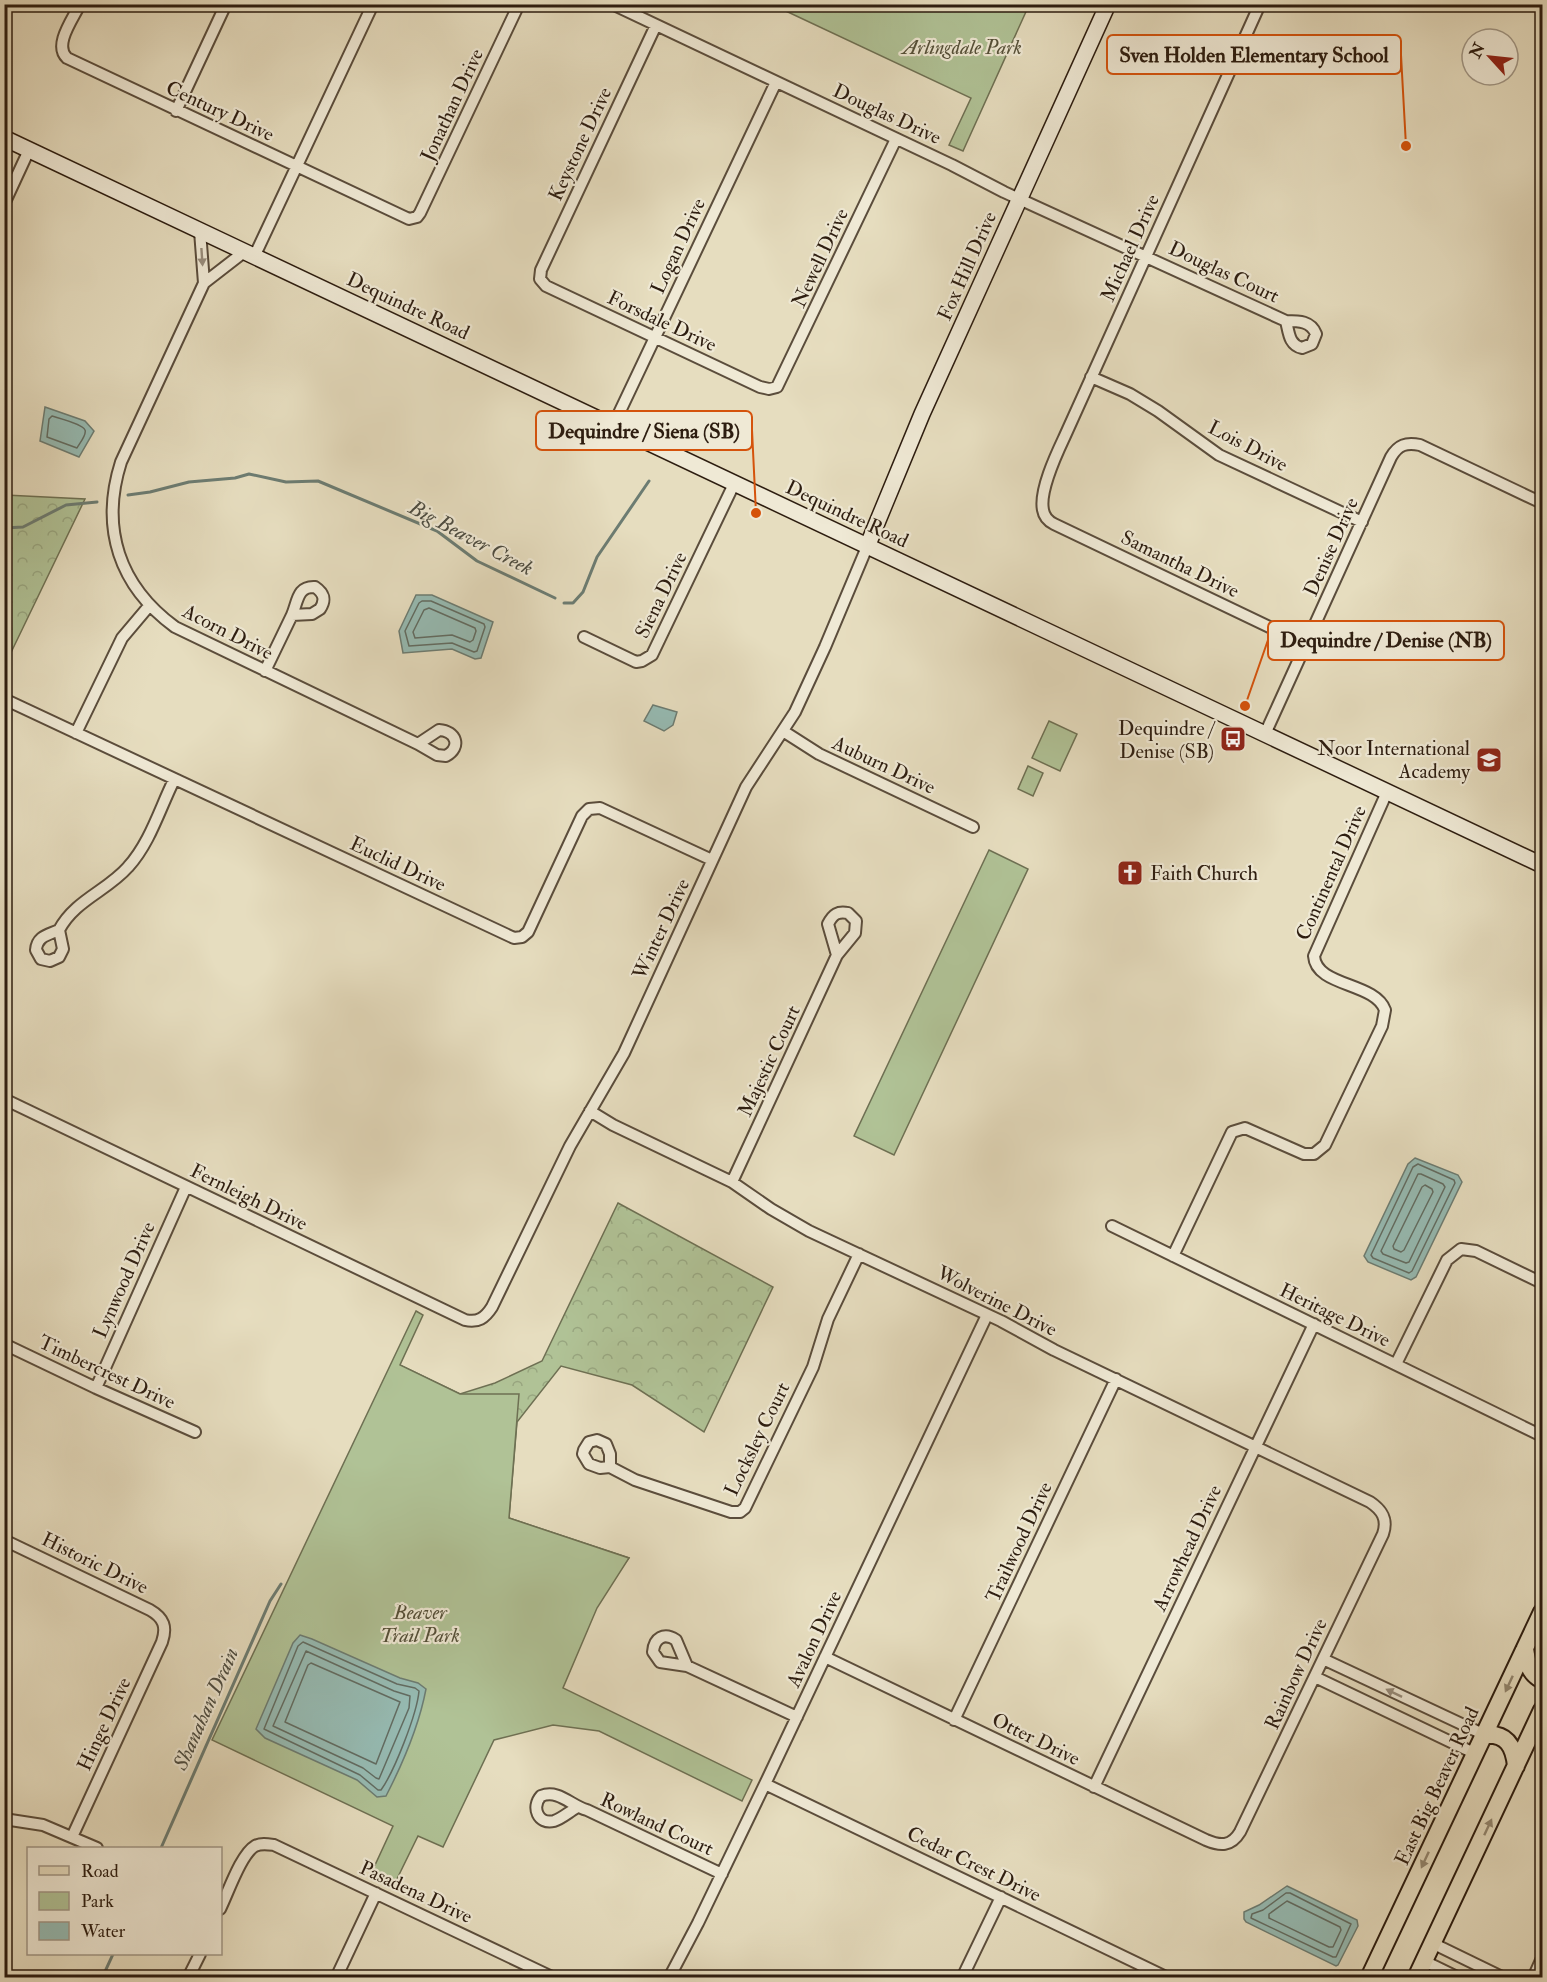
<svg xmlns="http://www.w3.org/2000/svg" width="1547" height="1982" font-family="'IM FELL Double Pica',serif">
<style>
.forest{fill:url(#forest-crowns);stroke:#6e7053;stroke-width:1.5}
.park{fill:#b0c296;stroke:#6e7053;stroke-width:1.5}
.water{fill:#96bbb3;stroke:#6c7c72;stroke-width:1.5}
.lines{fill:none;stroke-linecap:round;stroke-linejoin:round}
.shore{stroke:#626c62;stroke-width:1.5}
.stream{stroke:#6c7c72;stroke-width:3}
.street-casing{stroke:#5b4d3c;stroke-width:14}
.secondary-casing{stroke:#2d1d10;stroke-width:18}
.primary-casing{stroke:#2d1d10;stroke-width:20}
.street{stroke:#efe9d5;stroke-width:10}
.secondary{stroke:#efe9d5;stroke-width:15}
.primary{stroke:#e6ddbf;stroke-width:16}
.oneway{fill:#988d7c}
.oneway2{fill:#938770}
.labels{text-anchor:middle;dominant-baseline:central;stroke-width:4.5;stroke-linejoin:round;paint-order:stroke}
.park-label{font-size:20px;font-style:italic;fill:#544f38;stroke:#efe9d5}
.street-label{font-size:20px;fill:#2d1d10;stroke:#efe9d5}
.poi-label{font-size:20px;fill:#2d1d10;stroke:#efe9d5;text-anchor:end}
.water-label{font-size:21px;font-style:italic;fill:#4c4c41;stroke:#efe9d5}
.leader{fill:none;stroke:#d5530c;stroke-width:2}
.callout-dot{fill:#d5530c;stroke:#efe9d5;stroke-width:2}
.callout{fill:#efe9d5;stroke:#d5530c;stroke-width:2}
.callout-label{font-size:21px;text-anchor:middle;font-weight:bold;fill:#2d1d10}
</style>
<defs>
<pattern id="forest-crowns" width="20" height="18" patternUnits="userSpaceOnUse" patternTransform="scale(1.5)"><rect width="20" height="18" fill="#b0c296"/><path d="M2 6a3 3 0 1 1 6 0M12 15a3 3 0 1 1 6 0" fill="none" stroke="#98a680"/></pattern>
</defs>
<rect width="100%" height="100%" fill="#e6ddbf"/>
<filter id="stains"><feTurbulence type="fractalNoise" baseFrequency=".00333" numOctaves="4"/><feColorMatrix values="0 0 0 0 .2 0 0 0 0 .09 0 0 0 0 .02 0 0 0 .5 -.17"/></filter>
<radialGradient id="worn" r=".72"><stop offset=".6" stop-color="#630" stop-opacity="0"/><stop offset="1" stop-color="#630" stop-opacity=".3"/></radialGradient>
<path class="forest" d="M5 495 85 499 5 665 4 495Z
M618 1203 773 1287 704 1432 632 1385 561 1366 517 1422 509 1518 629 1558 543 1673 400 1365 460 1394 495 1383 542 1361Z"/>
<path class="park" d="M773 5 1029 4V5L963 151 949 145 971 98Z
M1049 721 1077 734 1060 771 1032 758Z
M1028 766 1043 773 1033 796 1018 789Z
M989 850 1028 869 894 1155 854 1136Z
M416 1311 423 1315 400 1365 460 1394H519L509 1518 629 1558 597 1608 563 1688 752 1780 742 1801 599 1731 553 1725 494 1740 443 1847 418 1836 393 1887 370 1876 393 1826 212 1740Z"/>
<path class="water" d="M45 407 85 421 94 431 79 457 40 441Z
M416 595H432L493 622 481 658 475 659 452 649 403 653 399 631Z
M653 705 677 712 673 725 664 731 644 721Z
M1415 1158 1458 1175 1462 1182 1416 1277 1411 1280 1368 1262 1364 1256 1408 1164Z
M300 1635 312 1639 400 1678 418 1683 426 1689C419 1726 403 1763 386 1796L377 1797 357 1780 265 1738 256 1729 293 1643Z
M1287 1886 1357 1920 1358 1926 1338 1965 1336 1966 1246 1922 1244 1919V1912L1259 1905Z"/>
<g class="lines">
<path class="shore" d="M52 416C58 418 83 424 85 430 87 435 79 444 77 448L47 437 49 419Z
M422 601H431L484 624 485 627 477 651 474 652 452 643 409 646 405 631 419 603Z
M429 608 475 628 476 631 473 640 470 642 452 635 415 638 413 632 424 610Z
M1418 1164 1454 1180 1455 1183 1412 1271 1409 1273 1373 1258 1371 1255 1413 1167Z
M1418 1174H1421L1443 1184 1445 1187 1409 1262 1406 1263 1383 1254 1381 1251Z
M1425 1185 1432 1189 1433 1192 1404 1250 1401 1252 1394 1249 1393 1246 1422 1187Z
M303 1642 397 1684 415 1688 419 1691C417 1714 394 1772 381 1790H378L360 1775 264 1729 298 1646Z
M306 1651 394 1691 410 1696 409 1708 379 1779 376 1778 363 1768 273 1726Z
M311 1663 400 1702 376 1764 285 1722 308 1665Z
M1286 1893H1290L1351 1924 1336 1957H1333L1251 1918 1252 1914 1263 1910Z
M1287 1901 1340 1927 1341 1930 1333 1947H1329L1269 1918V1914Z"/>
<path class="stream" d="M128 495 150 492 189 482 235 478 249 474 286 482 318 481 437 531 477 561 555 598
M4 528 23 527 66 505 97 502
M564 603H573L583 592 597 557 649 481
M161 1848 270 1601 281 1584
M102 1978 113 1954"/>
<g class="street-casing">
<path id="street" d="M80 4C73 19 53 45 67 58L409 219 417 217 420 213 519 4
M612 4 952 165 1004 192 1286 321C1289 333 1289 345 1302 348L1312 344 1316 334C1311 321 1299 321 1286 321
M1260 4 1064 438C1056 455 1039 491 1043 510 1044 516 1048 521 1054 524L1307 645
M656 25 541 270 540 279 546 286 760 387 769 389 777 387 896 139
M176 111 226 4
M4 204 29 150
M200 231 204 283
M244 252 204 283 121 462C100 528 119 586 175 627L418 744
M254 257 373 4
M1091 377 1130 394 1158 411 1219 455 1362 522
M613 426 776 82
M315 587C324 593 326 600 320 609L312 614 292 615C298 601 297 586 315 587Z
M584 637 636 662 642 661 652 655 734 484
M265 671 292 615
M4 699 514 938 522 937 528 932 582 816 589 809 600 808 712 860
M439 730C456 731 462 747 446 756L437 755 418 744Z
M783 731 819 754 973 827
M76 733 122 638 149 606
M1265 734 1391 457C1398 445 1406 442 1420 445L1542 503
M59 930C75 900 107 891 128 867 150 843 160 808 174 780
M59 930 63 949 59 957 50 961 41 959 36 950C37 936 48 935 59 930Z
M4 1099 465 1320C478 1323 485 1318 492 1307L570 1146 624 1053 746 787 795 712 825 647 867 547
M590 1111 613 1125 732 1182 771 1209 809 1231 1001 1321 1054 1350 1370 1502C1382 1510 1388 1519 1383 1534L1240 1832C1231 1847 1220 1846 1206 1840L825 1657
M732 1182 837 955 855 933 856 921 848 913C838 911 833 914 828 924L837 955
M1112 1226 1542 1436
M1173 1256 1232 1132 1245 1128 1304 1154H1314L1325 1145 1382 1026 1385 1010C1375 982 1316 987 1314 956L1387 792
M4 1344 96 1388 195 1432
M1396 1364 1447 1260 1461 1249 1476 1251 1542 1283
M96 1388 186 1187
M610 1467V1454L606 1444 597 1440 589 1442 584 1450 583 1454 589 1464 600 1468 610 1467 635 1480 731 1512H740L745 1508 813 1367 828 1319 859 1254
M4 1540 150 1610C164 1618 167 1627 162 1642L72 1837
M1323 1659 1485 1735
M687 1666 676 1640C664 1632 654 1638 653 1652L660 1662 687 1666 797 1717
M1315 1677 1476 1754
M954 1720 1116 1379
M765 1784 1168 1978
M1094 1787 1314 1324
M576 1808C569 1812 561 1819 554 1821 538 1825 531 1807 541 1796 559 1789 571 1806 587 1810L722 1874
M4 1819 43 1825 97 1848
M220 1909C228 1893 241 1854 255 1846 261 1843 267 1844 274 1845L554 1978
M1432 1943 1504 1978
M1424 1961 1459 1978
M4 1967 6 1978
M188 1978 200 1954
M336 1978 376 1893
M669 1978 698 1923 765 1784 987 1315
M962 1978 1001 1897
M1533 1978 1542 1958"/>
</g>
<g class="secondary-casing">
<path id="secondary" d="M4 138 1542 865
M867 547 922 414 1108 4"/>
</g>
<g class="primary-casing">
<path id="primary" d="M1525 1648C1527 1663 1529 1673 1542 1680
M1485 1735C1507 1733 1514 1747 1516 1766
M1369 1978 1542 1612
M1416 1978 1542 1710"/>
</g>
<use href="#street" class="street"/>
<use href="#secondary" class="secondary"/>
<use href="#primary" class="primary"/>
</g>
<defs><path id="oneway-solid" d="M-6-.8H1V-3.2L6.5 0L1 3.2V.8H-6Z" transform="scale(1.5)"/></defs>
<g class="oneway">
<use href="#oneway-solid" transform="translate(202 257) rotate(86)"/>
<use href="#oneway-solid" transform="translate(1394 1693) rotate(-154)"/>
</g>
<g class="oneway2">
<use href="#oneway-solid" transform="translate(1509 1684) rotate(115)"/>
<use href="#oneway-solid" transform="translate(1488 1827) rotate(-65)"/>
<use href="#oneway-solid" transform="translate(1425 1860) rotate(115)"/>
</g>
<defs>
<g id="bus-square" transform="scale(1.35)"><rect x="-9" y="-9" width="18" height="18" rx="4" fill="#8f2418" stroke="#efe9d5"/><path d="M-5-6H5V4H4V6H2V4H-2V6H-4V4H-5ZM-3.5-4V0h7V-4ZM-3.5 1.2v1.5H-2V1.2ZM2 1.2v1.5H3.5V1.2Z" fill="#fff"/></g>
<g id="school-square" transform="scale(1.35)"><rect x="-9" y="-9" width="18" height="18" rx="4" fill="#8f2418" stroke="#efe9d5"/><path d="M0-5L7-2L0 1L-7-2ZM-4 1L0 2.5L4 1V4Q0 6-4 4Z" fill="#fff"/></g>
<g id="church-square" transform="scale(1.35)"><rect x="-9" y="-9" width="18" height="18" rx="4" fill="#8f2418" stroke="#efe9d5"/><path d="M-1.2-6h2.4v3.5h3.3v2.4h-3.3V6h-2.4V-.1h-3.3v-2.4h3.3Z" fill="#fff"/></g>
</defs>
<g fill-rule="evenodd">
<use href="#bus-square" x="1233" y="739"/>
<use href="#school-square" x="1489" y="760"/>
<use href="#church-square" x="1130" y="873"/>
</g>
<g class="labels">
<g class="park-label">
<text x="962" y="47">Arlingdale Park</text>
<text x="420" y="1612">Beaver<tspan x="420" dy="23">Trail Park</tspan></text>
</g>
<g class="street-label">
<text transform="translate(452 105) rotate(-65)">Jonathan Drive</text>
<text transform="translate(220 111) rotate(25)">Century Drive</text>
<text transform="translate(887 114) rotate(25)">Douglas Drive</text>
<text transform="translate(580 144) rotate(-65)">Keystone Drive</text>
<text transform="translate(678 246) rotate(-65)">Logan Drive</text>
<text transform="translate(1130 248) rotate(-66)">Michael Drive</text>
<text transform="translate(820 258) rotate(-65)">Newell Drive</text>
<text transform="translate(967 266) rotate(-66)">Fox Hill Drive</text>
<text transform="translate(1224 272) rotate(25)">Douglas Court</text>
<text transform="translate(408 306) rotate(25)">Dequindre Road</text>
<text transform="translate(662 321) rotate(25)">Forsdale Drive</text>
<text transform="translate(1248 446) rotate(28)">Lois Drive</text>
<text transform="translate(847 514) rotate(25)">Dequindre Road</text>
<text transform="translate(1331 547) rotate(-66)">Denise Drive</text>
<text transform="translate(1180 564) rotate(26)">Samantha Drive</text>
<text transform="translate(661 595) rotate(-64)">Siena Drive</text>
<text transform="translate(228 632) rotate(27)">Acorn Drive</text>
<text transform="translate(884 765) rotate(25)">Auburn Drive</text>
<text transform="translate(398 864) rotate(25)">Euclid Drive</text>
<text transform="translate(1331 873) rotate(-66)">Continental Drive</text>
<text transform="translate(661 929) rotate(-65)">Winter Drive</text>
<text transform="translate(769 1061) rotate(-65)">Majestic Court</text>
<text transform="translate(249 1197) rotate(26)">Fernleigh Drive</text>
<text transform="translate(124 1280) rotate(-66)">Lynwood Drive</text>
<text transform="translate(997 1301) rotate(27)">Wolverine Drive</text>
<text transform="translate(1335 1315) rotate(26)">Heritage Drive</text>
<text transform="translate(107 1372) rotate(25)">Timbercrest Drive</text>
<text transform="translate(757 1439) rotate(-64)">Locksley Court</text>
<text transform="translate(1019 1542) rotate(-65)">Trailwood Drive</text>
<text transform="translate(1187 1548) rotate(-65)">Arrowhead Drive</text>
<text transform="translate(95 1563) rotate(26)">Historic Drive</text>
<text transform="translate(814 1639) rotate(-65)">Avalon Drive</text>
<text transform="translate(1296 1674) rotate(-65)">Rainbow Drive</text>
<text transform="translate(104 1724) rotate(-65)">Hinge Drive</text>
<text transform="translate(1036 1739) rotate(26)">Otter Drive</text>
<text transform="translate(1437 1786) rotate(-65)">East Big Beaver Road</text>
<text transform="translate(657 1824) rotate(25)">Rowland Court</text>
<text transform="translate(974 1864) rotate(26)">Cedar Crest Drive</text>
<text transform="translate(416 1892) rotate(25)">Pasadena Drive</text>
</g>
<g class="poi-label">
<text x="1214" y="728">Dequindre /<tspan x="1214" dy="23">Denise (SB)</tspan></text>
<text x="1470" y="748">Noor International<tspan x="1470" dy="23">Academy</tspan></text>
<text x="1150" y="873" text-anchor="start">Faith Church</text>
</g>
<g class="water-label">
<text transform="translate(471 538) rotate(28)">Big Beaver Creek</text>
<text transform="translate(206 1709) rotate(-66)">Shanahan Drain</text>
</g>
</g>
<path class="leader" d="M1406 146L1401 55M756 513L752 430M1245 706L1268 640"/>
<g class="callout-dot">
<circle cx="1406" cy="146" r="6"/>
<circle cx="756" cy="513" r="6"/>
<circle cx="1245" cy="706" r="6"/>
</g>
<g class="callout">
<rect x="1107" y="35" width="294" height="39" rx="6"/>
<rect x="536" y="411" width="216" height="39" rx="6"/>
<rect x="1268" y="621" width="236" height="39" rx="6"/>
</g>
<g class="callout-label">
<text x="1254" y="62">Sven Holden Elementary School</text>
<text x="644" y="438">Dequindre / Siena (SB)</text>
<text x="1386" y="647">Dequindre / Denise (NB)</text>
</g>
<rect width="1547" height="1982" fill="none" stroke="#e6ddbf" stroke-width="24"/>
<rect x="6" y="6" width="1535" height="1970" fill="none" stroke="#2d1d10" stroke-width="3"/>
<rect x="12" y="12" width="1523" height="1958" fill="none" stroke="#2d1d10" stroke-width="1.5"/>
<rect x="27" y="1847" width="195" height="108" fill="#efe9d5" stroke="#a19786" stroke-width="1.5"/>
<rect x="39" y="1866" width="30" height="9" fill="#e6ddbf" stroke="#a19786" stroke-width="1.5"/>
<text x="81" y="1877" font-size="18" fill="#2d1d10">Road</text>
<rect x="39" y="1892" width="30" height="18" fill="#b0c296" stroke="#a19786" stroke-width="1.5"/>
<text x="81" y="1907" font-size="18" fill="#2d1d10">Park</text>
<rect x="39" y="1922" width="30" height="18" fill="#96bbb3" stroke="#a19786" stroke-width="1.5"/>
<text x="81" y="1937" font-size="18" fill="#2d1d10">Water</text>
<g transform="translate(1490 57) rotate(297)"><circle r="28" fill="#efe9d5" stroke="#a19786" stroke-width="1.5"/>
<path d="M0-4.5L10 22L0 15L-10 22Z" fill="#8f2418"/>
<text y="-9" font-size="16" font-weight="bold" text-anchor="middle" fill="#2d1d10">N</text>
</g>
<rect width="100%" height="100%" filter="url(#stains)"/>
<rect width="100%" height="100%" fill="url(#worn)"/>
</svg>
